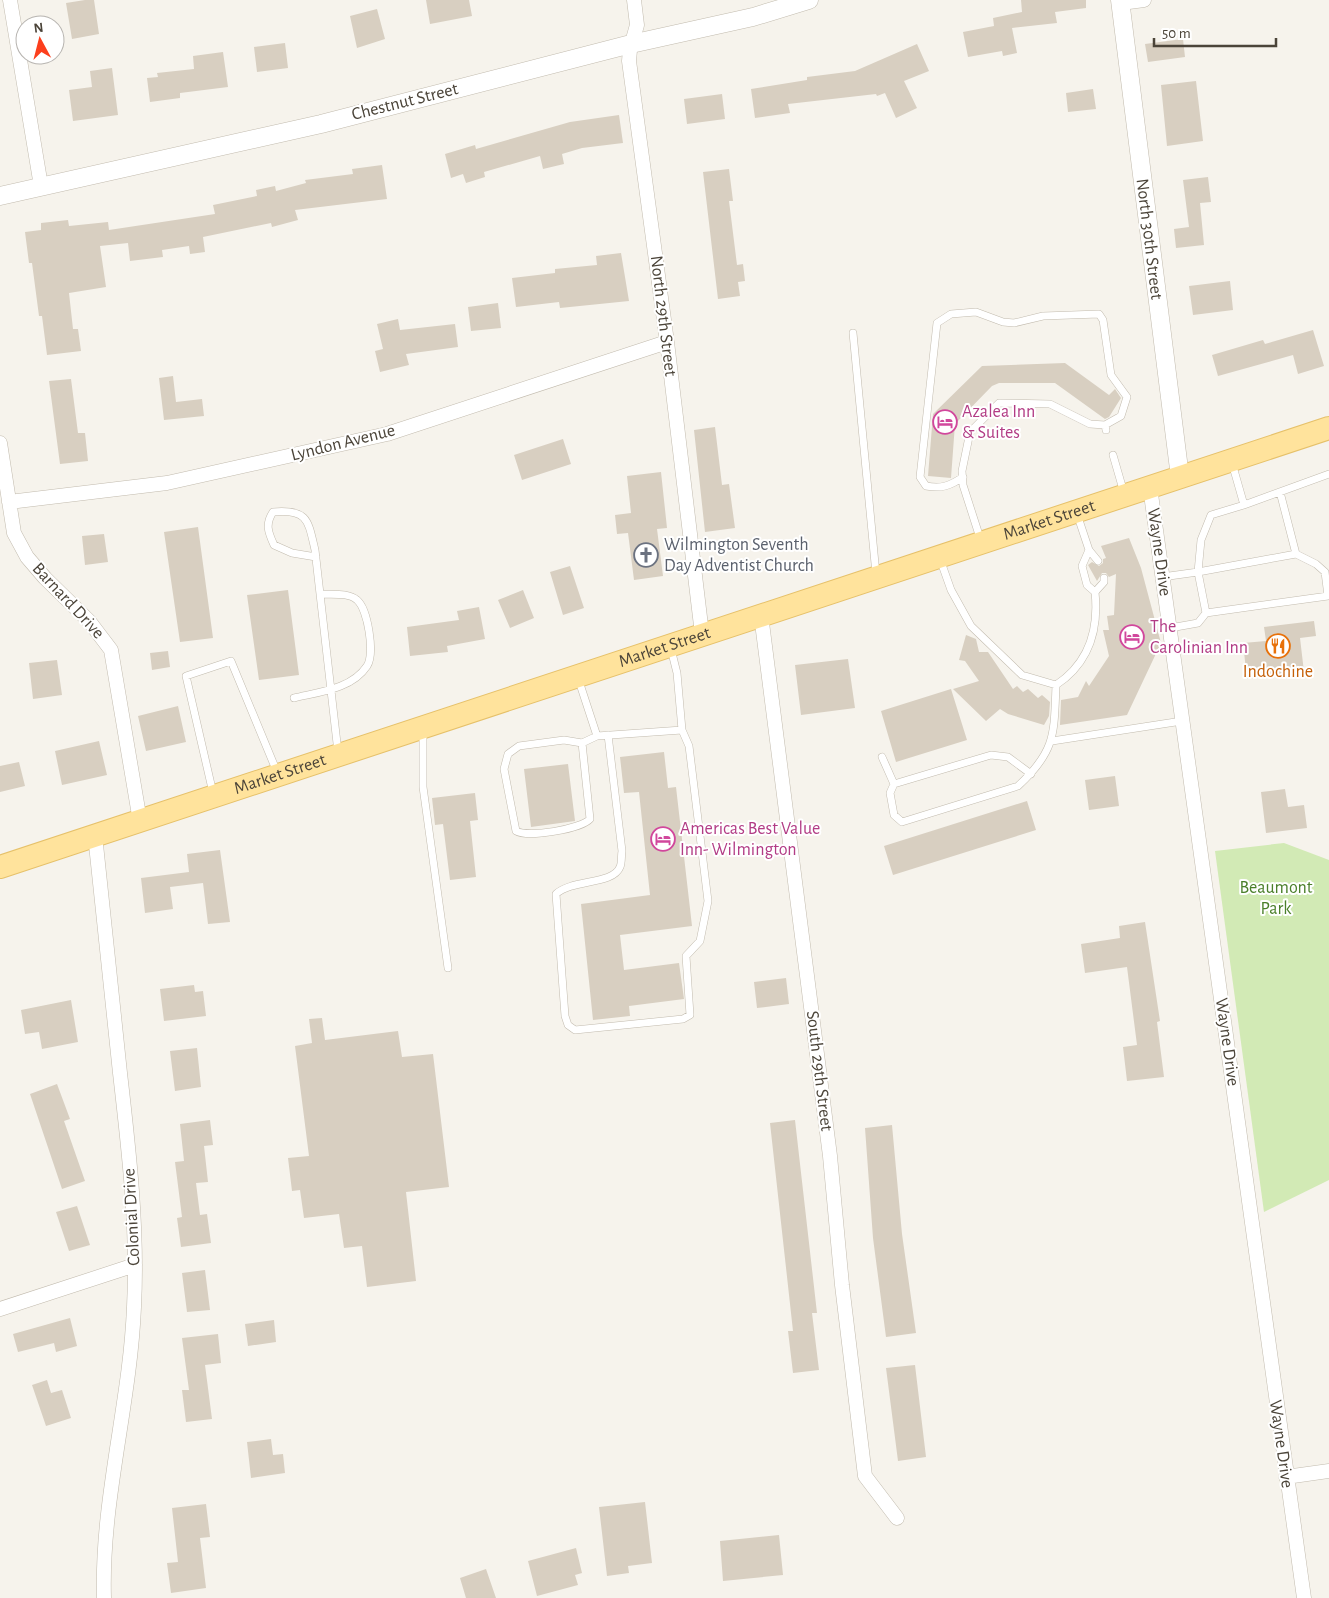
<svg xmlns="http://www.w3.org/2000/svg" width="1329" height="1598" font-family="'Alegreya Sans',sans-serif">
<style>
.green{fill:#d2eab5}
.building{fill:#d8cfc1}
.lines{fill:none;stroke-linecap:round;stroke-linejoin:round}
.service-casing{stroke:#c2bbae;stroke-width:8}
.minor-casing{stroke:#c2bbae;stroke-width:15}
.tertiary-casing{stroke:#c2bbae;stroke-width:19}
.primary-casing{stroke:#e6c16a;stroke-width:24}
.service{stroke:#fff;stroke-width:7}
.minor{stroke:#fff;stroke-width:14}
.tertiary{stroke:#fff;stroke-width:18}
.primary{stroke:#ffe39c;stroke-width:22}
.labels{text-anchor:middle;dominant-baseline:central;stroke-width:4;stroke-linejoin:round;paint-order:stroke}
.street-label{font-size:18px;fill:#4b4439;stroke:#fff}
.hotel-label{font-size:18px;fill:#b23c85;stroke:#fff;text-anchor:start}
.worship-label{font-size:18px;fill:#5b616d;stroke:#fff;text-anchor:start}
.food-label{font-size:18px;fill:#c56008;stroke:#fff}
.park-label{font-size:18px;fill:#4a7f2a;stroke:#fff}
</style>
<rect width="100%" height="100%" fill="#f6f3ec"/>
<path class="green" d="M1284 843 1329 860V1180L1264 1212 1215 851Z"/>
<path class="building" d="M85 0H94L99 34 72 39 66 3Z
M426 0H469L472 16 430 24Z
M1021 0H1086V8L1055 12 1057 23 1012 28 1017 53 1003 56 1002 51 968 57 963 32 994 26 993 18 1022 12Z
M377 9 385 39 357 48 350 16Z
M1183 39 1185 57 1148 62 1145 44Z
M285 43 288 68 257 72 254 47Z
M917 44 929 71 904 81 917 108 896 118 885 93 877 96 876 94 788 104 790 113 755 118 751 89 807 80V77L855 71Z
M223 52 228 87 180 93V98L150 102 147 78 158 77 157 73 194 69 193 56Z
M112 68 118 115 73 121 69 90 92 87 90 71Z
M1196 81 1203 141 1167 146 1161 85Z
M1093 89 1096 109 1068 112 1066 93Z
M722 94 725 119 687 124 684 99Z
M619 115 623 143 582 148 562 154 564 164 543 169 540 156 484 172 485 177 466 183 463 174 451 178 445 154 475 145 476 149 570 122Z
M382 165 387 199 295 210 298 220 272 227 271 223 203 237 205 252 190 254 189 246 162 250 163 257 130 261 128 243 100 246 106 287 69 293 73 329H78L81 351 47 355 42 316H39L32 263H29L25 232 41 230V223L68 220 69 226 108 222 109 230 215 214 213 205 257 196 256 190 275 186 276 191 306 183 305 180 353 174 352 169Z
M729 169 733 201H729L737 265 743 264 745 281 738 282 740 296 718 299 703 172Z
M1208 177 1211 202 1200 203 1204 245 1176 248 1174 229 1189 227 1183 180Z
M621 253 629 301 560 308 559 302 516 307 512 278 555 273V269L597 265 596 256Z
M1230 281 1233 310 1193 315 1189 286Z
M498 303 501 328 471 331 468 307Z
M398 319 400 330 455 324 458 347 406 354 409 365 380 372 375 351 383 349 377 324Z
M1313 330 1324 366 1298 374 1293 355 1218 376 1212 355 1263 340 1265 344Z
M1065 363 1109 395 1115 389 1121 398 1109 417 1105 419 1055 383H999L992 386 955 424 951 478 928 476 933 414 982 366Z
M173 376 176 402 202 399 204 416 164 420 159 378Z
M71 379 78 433H85L88 461 60 464 49 381Z
M715 427 722 485 729 484 735 528 705 532 694 430Z
M563 439 571 464 522 480 514 455Z
M661 472 667 528 657 529 663 576 634 580 628 533 617 534 615 515 631 513 627 476Z
M198 527 213 638 180 642 164 532Z
M104 534 108 562 85 565 82 536Z
M1129 538 1141 568 1161 643 1127 715 1060 725 1061 700 1078 697 1086 681 1089 686 1109 656 1103 630H1109L1107 616 1114 615 1116 574 1109 577 1106 573H1102L1097 581 1088 565 1092 562 1099 566 1103 563V559L1106 558 1101 546Z
M570 566 584 608 563 615 550 572Z
M288 590 299 675 259 680 247 595Z
M523 590 534 618 510 628 498 600Z
M479 607 485 639 447 646 448 652 410 656 407 627 459 620 457 611Z
M1314 621 1316 636 1300 638 1304 672 1247 679 1243 643 1266 641 1264 627Z
M966 635 976 639 979 652H988L1013 689 1017 686 1023 692 1028 689 1038 698 1042 695 1050 702 1049 716 1044 725 1008 714 1000 709 986 721 953 689 979 681 965 661 959 660Z
M168 651 170 667 152 670 150 653Z
M848 659 855 708 801 715 795 665Z
M57 660 62 695 33 699 29 663Z
M951 689 967 740 896 762 881 711Z
M178 706 186 742 146 751 138 716Z
M99 741 107 775 62 785 55 751Z
M664 752 668 788 676 787 692 926 620 935 624 970 679 963 684 999 629 1006 630 1016 593 1020 581 904 650 895 639 792 624 793 620 757Z
M19 762 25 786 0 792V766Z
M568 764 575 821 531 827 524 769Z
M1115 776 1119 806 1089 810 1085 780Z
M1285 789 1288 807 1304 805 1307 828 1266 833 1261 792Z
M475 793 478 820 470 821 476 877 450 880 443 824 435 825 432 798Z
M1027 801 1036 830 893 875 884 846Z
M220 850 230 922 208 924 203 883 170 887 173 909 145 913 141 878 189 872 187 854Z
M1145 922 1160 1021 1157 1022 1164 1077 1127 1081 1123 1047 1137 1045 1127 967 1085 973 1081 944 1120 938 1119 926Z
M786 978 789 1004 757 1008 754 982Z
M194 985 195 992 203 991 206 1016 164 1021 160 989Z
M71 1000 78 1042 42 1049 39 1032 25 1034 21 1010Z
M322 1018 325 1040 398 1031 402 1057 433 1054 449 1187 406 1192 416 1281 367 1287 362 1246 344 1248 339 1214 304 1218 300 1190 292 1191 288 1158 309 1156 295 1046 312 1043 309 1019Z
M197 1048 201 1087 175 1091 170 1051Z
M57 1084 70 1119 64 1121 85 1181 62 1189 30 1094Z
M210 1120 213 1145 204 1146 208 1182 196 1183 200 1215 207 1214 211 1243 181 1247 177 1218 182 1217 175 1162 184 1161 180 1124Z
M795 1120 817 1313H812L819 1370 793 1373 788 1331H793L770 1123Z
M892 1125 902 1234 916 1333 886 1337 873 1238 865 1128Z
M77 1206 90 1245 69 1251 56 1212Z
M205 1270 210 1310 187 1312 182 1273Z
M70 1318 77 1346 56 1352 54 1343 18 1352 13 1334Z
M274 1320 276 1342 248 1346 245 1324Z
M218 1334 221 1363 205 1365 212 1419 186 1422 182 1390H189L182 1338Z
M915 1365 926 1457 898 1461 886 1368Z
M47 1380 51 1393 62 1390 71 1418 46 1426 32 1385Z
M271 1439 273 1455 283 1454 285 1473 251 1478 247 1442Z
M645 1502 652 1563 628 1566 629 1573 607 1576 599 1507Z
M206 1504 210 1537 200 1538 206 1588 171 1593 167 1563 178 1562 172 1508Z
M779 1535 783 1575 723 1581 720 1541Z
M576 1548 582 1573 575 1575 578 1585 537 1596 528 1561Z
M486 1569 496 1598H466L460 1578Z"/>
<g class="lines">
<g class="service-casing">
<path id="service" d="M853 333 876 574
M1113 455 1124 493
M1232 463 1244 505 1211 515 1201 540 1198 572 1296 554
M963 477C950 486 941 489 926 486L920 477 937 323 951 314 976 312 1003 322 1014 323 1043 316 1099 314 1103 320 1111 375 1127 397 1121 416 1105 425
M1244 505 1329 474
M1077 514 1089 550 1098 561
M981 541 963 485 962 471 970 432 999 403 1050 404 1090 424 1105 425 1106 430
M1089 550 1082 566 1087 585 1095 592
M316 557 292 553 274 545C268 532 265 524 273 512 308 509 308 520 315 550L338 752
M940 559 951 590 971 626 1022 675 1056 685C1089 663 1099 630 1095 592L1104 582V578
M1162 577 1198 572 1206 613 1198 623 1170 628
M1206 613 1328 596 1325 572 1316 564 1296 554 1280 492
M671 649 677 673 682 730
M578 678 597 736
M294 698C319 692 352 689 367 666 375 654 368 609 357 600 348 592 331 595 320 594
M423 730V787L448 968
M1052 741 1182 721
M582 743 590 819C581 829 528 838 516 831L504 769 508 754 519 746 564 740 582 743 597 736 682 730 689 746 708 901 700 941 686 956 690 1015 683 1019 575 1030 568 1025 565 1016 556 894C572 879 613 885 620 867 622 863 621 856 622 851L608 735
M882 757 894 784
M1031 774 1008 757 991 755 894 784 890 793 894 815 902 822 1018 786C1056 751 1054 734 1056 685
M213 793 186 676 231 661 277 772"/>
</g>
<g class="minor-casing">
<path id="minor" d="M10 0 41 186
M634 0 637 25 630 50 629 61 667 342 702 634
M1121 3 1144 0
M0 443 14 533 27 557 45 578 89 621 111 650 140 821
M1150 487 1304 1598
M9 502 167 483 387 434 667 342
M761 615 830 1156 842 1285 865 1476 897 1518
M95 835C104 915 112 994 120 1073 129 1151 138 1229 134 1307 130 1405 101 1500 104 1598
M0 1309 135 1265
M1286 1477 1329 1471"/>
</g>
<g class="tertiary-casing">
<path id="tertiary" d="M1120 0 1180 477
M0 196 321 124 631 44 753 17 809 0"/>
</g>
<g class="primary-casing">
<g id="primary">
<path id="s1" d="M0 867 1329 428"/>
</g>
</g>
<use href="#service" class="service"/>
<use href="#minor" class="minor"/>
<use href="#tertiary" class="tertiary"/>
<use href="#primary" class="primary"/>
</g>
<defs>
<g id="hotel-ring" transform="scale(1.25)"><circle r="9.5" fill="#fff" stroke="#d1479c" stroke-width="1.5"/><path d="M-6-4.5h1.5V1H6V5H4.5V3h-9V5H-6ZM-4 0a1.8 1.8 0 1 1 3.6 0ZM.5 0V-2.5h3Q6-2.5 6 0Z" fill="#d1479c"/></g>
<g id="church-ring" transform="scale(1.25)"><circle r="9.5" fill="#fff" stroke="#6b7280" stroke-width="1.5"/><path d="M-1.2-6h2.4v3.5h3.3v2.4h-3.3V6h-2.4V-.1h-3.3v-2.4h3.3Z" fill="#6b7280"/></g>
<g id="restaurant-ring" transform="scale(1.25)"><circle r="9.5" fill="#fff" stroke="#e8710a" stroke-width="1.5"/><path d="M-5-6h1v4h1v-4h1v4h1v-4h1v5L-1.5 .5V6h-2V.5L-5-1ZM5-6V6H3V1.5H1.5Q1.5-4 5-6Z" fill="#e8710a"/></g>
</defs>
<g fill-rule="evenodd">
<use href="#hotel-ring" x="945" y="422"/>
<use href="#church-ring" x="646" y="555"/>
<use href="#hotel-ring" x="1132" y="637"/>
<use href="#restaurant-ring" x="1278" y="646"/>
<use href="#hotel-ring" x="663" y="839"/>
</g>
<g class="labels">
<g class="street-label">
<text transform="translate(405 102) rotate(-14)">Chestnut Street</text>
<text transform="translate(1149 239) rotate(83)">North 30th Street</text>
<text transform="translate(663 316) rotate(83)">North 29th Street</text>
<text transform="translate(343 443) rotate(-14)">Lyndon Avenue</text>
<text stroke="none"><textPath href="#s1" startOffset="1105">Market Street</textPath></text>
<text transform="translate(1159 552) rotate(82)">Wayne Drive</text>
<text transform="translate(68 601) rotate(47)">Barnard Drive</text>
<text stroke="none"><textPath href="#s1" startOffset="700">Market Street</textPath></text>
<text stroke="none"><textPath href="#s1" startOffset="295">Market Street</textPath></text>
<text transform="translate(1227 1042) rotate(82)">Wayne Drive</text>
<text transform="translate(819 1071) rotate(83)">South 29th Street</text>
<text transform="translate(132 1217) rotate(-93)">Colonial Drive</text>
<text transform="translate(1281 1444) rotate(82)">Wayne Drive</text>
</g>
<g class="hotel-label">
<text x="962" y="412">Azalea Inn<tspan x="962" dy="21">&amp; Suites</tspan></text>
<text x="1150" y="627">The<tspan x="1150" dy="21">Carolinian Inn</tspan></text>
<text x="680" y="829">Americas Best Value<tspan x="680" dy="21">Inn- Wilmington</tspan></text>
</g>
<g class="worship-label">
<text x="664" y="545">Wilmington Seventh<tspan x="664" dy="21">Day Adventist Church</tspan></text>
</g>
<g class="food-label">
<text x="1278" y="672">Indochine</text>
</g>
<g class="park-label">
<text x="1276" y="888">Beaumont<tspan x="1276" dy="21">Park</tspan></text>
</g>
</g>
<g transform="translate(40 40) rotate(353)"><circle r="24" fill="#ffffff" stroke="#b7b4b0"/>
<path d="M0-4L9 19L0 12L-9 19Z" fill="#fc3f1d"/>
<text y="-8" font-size="14" font-weight="bold" text-anchor="middle" fill="#4b4439">N</text>
</g>
<path d="M1154 38v8h122v-8" fill="none" stroke="#4b4439" stroke-width="2.5"/>
<text x="1162" y="38" font-size="15" fill="#4b4439" stroke="#ffffff" stroke-width="4" paint-order="stroke">50 m</text>
</svg>
